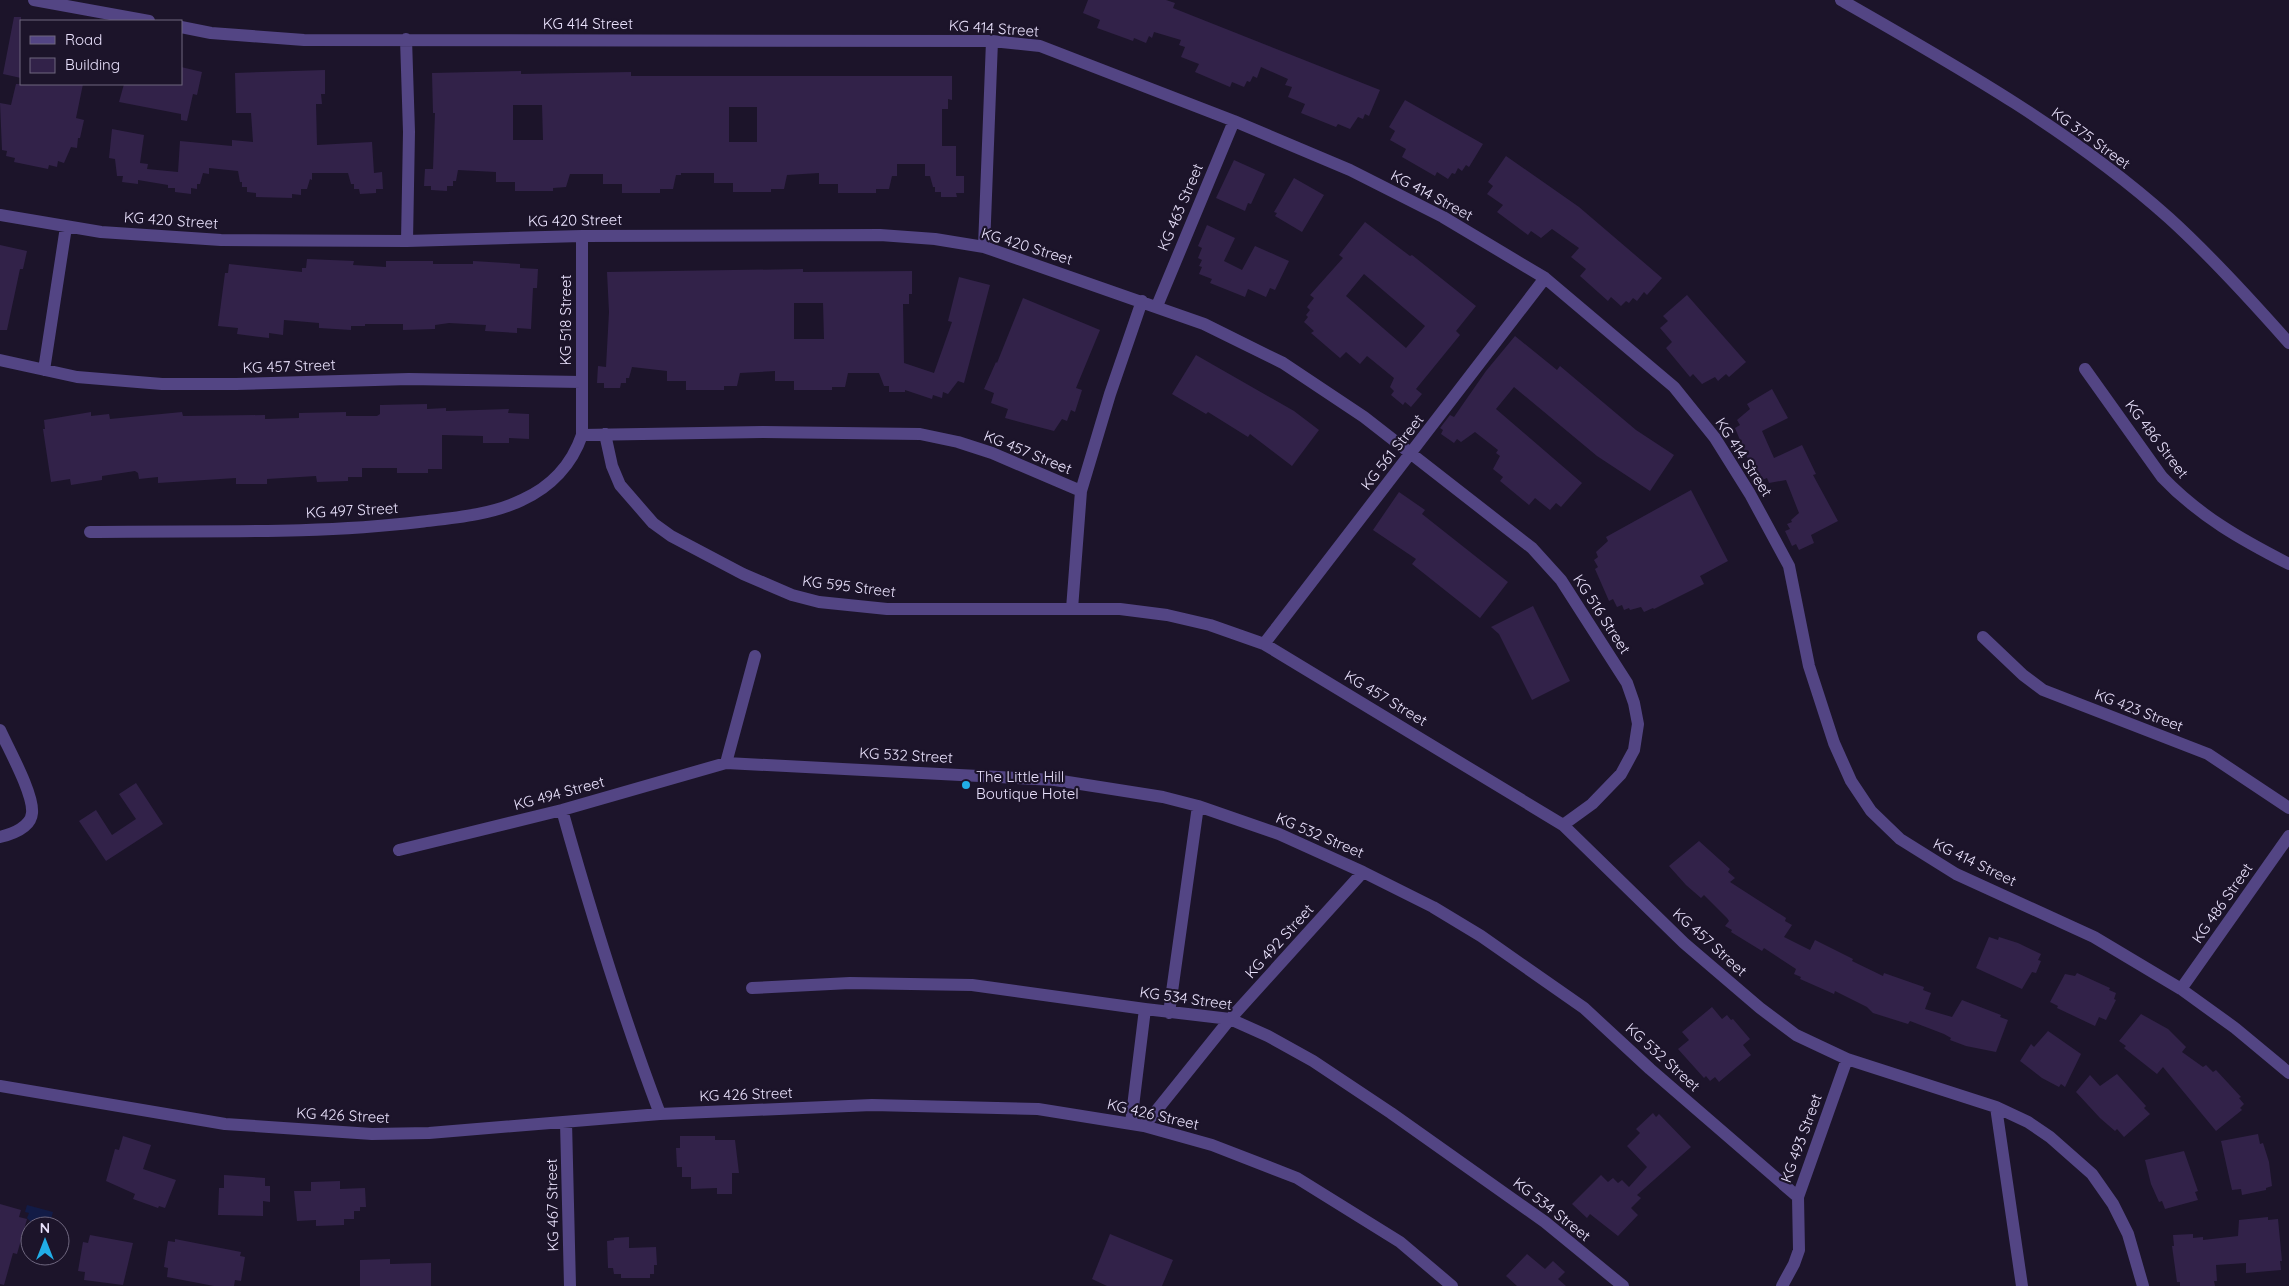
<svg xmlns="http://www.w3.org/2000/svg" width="2289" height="1286" font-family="Quicksand,sans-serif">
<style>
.water{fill:#121b46}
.building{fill:#322249;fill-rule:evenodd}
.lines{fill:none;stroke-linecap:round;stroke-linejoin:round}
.minor{stroke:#534584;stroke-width:12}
.poi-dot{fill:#21ade7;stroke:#1c142a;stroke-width:2}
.labels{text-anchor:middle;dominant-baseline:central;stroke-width:4.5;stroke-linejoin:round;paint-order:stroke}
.street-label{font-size:15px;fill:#e9e1fc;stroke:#1c142a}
.poi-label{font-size:15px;fill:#e9e1fc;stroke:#1c142a;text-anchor:start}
</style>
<rect width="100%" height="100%" fill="#1c142a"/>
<path class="water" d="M27 1205 53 1212 49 1226H35L27 1218 29 1213 25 1212Z"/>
<path class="building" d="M1088 0H1166L1175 3 1173 8 1380 90 1369 116 1365 114 1363 119 1358 117 1350 129 1338 124 1336 127 1301 113 1305 104 1288 97 1292 87 1285 85 1288 79 1261 67 1257 78 1253 76 1250 82 1247 81 1244 87 1232 82 1230 87 1195 72 1199 64 1181 57 1185 47 1179 45 1181 40 1154 32 1152 38 1149 36 1146 43 1134 38 1133 41 1097 28 1100 20 1083 13Z
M14 17H21V78L3 74Z
M181 67 202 72 197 95 193 94 187 121 181 120V114L119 102 124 84H181Z
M325 70V94H321L322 104H316L317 145 372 142 374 173 382 172 383 189H376V193L360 194 359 189H354V184H351L348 173H312V180L310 179 307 189H301V195L292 194V198L256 197V193L247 192V187H242V182H240L238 171 209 168V174L203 173 200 184H197V189L191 188V194L175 192V188H168V185L138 180V184L122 182 123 176H117L115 159 109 158 112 129 144 135 140 163 148 164 147 169 178 172 180 141 232 146V140L253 142 251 113H236L235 73Z
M521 71V74L631 72V76H952V100L948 99V109H942V146H956V176H964V193H956L957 197H941V192H935V187H933L930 176H925V164H897V176H892L889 189H876V193H838V184H819V173L787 175 784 189H771V192H733V183H714V173H681V175H676L673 189H660V193H622V184H603V174H570L566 187 553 188V191H515V182H496V172L458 170 456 181H453V186H447V191L431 190V186H424L425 169H433L435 113H433L432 73ZM513 105H542L543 140H513ZM729 107H757V142H729Z
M16 84H83L76 118 84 120 80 138H78L77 148 71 147 64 163 58 161 57 167 49 165 48 169 14 162 15 158 6 156 7 151 2 150 0 103 11 105Z
M1405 100 1483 144 1469 167 1466 165 1462 171 1458 168 1455 174 1452 173 1448 179 1437 172 1435 176 1402 157 1406 149 1390 140 1395 131 1389 127Z
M1506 156 1579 207 1662 278 1647 295 1644 292 1637 301 1633 298 1629 303 1626 301 1621 306 1611 297 1608 301 1580 276 1586 269 1571 257 1579 248 1552 229 1541 238 1531 231 1528 235 1497 212 1503 205 1487 194 1493 186 1488 182Z
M1234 160 1265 174 1251 204 1248 203 1245 211 1216 198Z
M1294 178 1324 195 1302 232 1275 216 1277 213 1274 212Z
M1365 222 1410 256 1412 255 1476 306 1456 331 1460 335 1416 389 1422 394 1411 407 1405 402 1403 405 1391 395 1394 391 1390 387 1394 378 1372 360 1367 356 1360 364 1346 352 1340 358 1311 333 1314 331 1304 322 1308 317 1306 315 1310 310 1307 307 1314 298 1310 295 1343 258 1339 255ZM1364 274 1425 326 1406 348 1346 296Z
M1207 225 1235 238 1224 261 1242 270 1255 246 1289 261 1275 290 1270 288 1266 297 1248 289 1245 297 1210 283 1212 279 1199 274 1202 267 1199 266 1202 260 1198 258 1202 248 1198 246Z
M0 245 27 251 23 269H20L7 330H0Z
M307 259 354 261 353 265 386 267V261H433V264H473V261L520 264V268L538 269 537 288H533L531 329 517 328V333L485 331 486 325 449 323 435 325V329L403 330V324H365V326H351V330L319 328V323L284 320 283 335 269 333V338L237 334 238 328 218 326 225 273H228L229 264 302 272V268H306Z
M803 269V272L912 271V294H909V304H903L904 363 934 373 952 322 948 321 959 277 990 285 964 383 958 381 948 394 943 392 942 398 933 395 932 399 905 390V392H889V386H884L879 373H848L845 387H832V390H794V381H775V371L740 373 737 386H724V390H686V381H667V371L632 367 629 378H626V383H621L620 388H604V383H597L598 366 606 367 609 312 607 272ZM794 303H823L824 339H794Z
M1687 295 1746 362 1729 377 1726 374 1718 381 1715 377 1702 384 1693 374 1690 377 1666 348 1672 342 1660 328 1668 321 1663 316Z
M1023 298 1100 330 1076 388 1082 390 1075 412 1071 410 1067 421 1062 419 1054 431 1005 418 1008 409 991 403 994 393 984 389 996 362 997 363Z
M1515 336 1557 370 1560 366 1636 430 1674 455 1650 491 1597 456 1514 387 1496 409 1582 483 1561 507 1556 503 1550 510 1535 498 1529 505 1500 481 1503 477 1493 469 1500 456 1496 453 1498 450 1475 432 1461 442 1457 439 1454 443 1441 434 1443 430 1440 428 1450 415 1454 417 1486 371Z
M1196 355 1294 411 1319 430 1292 466 1250 434 1248 437 1208 412 1206 414 1172 394Z
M1772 389 1788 418 1762 431 1774 458 1802 445 1816 474 1813 475 1838 521 1811 535 1814 543 1799 550 1796 544 1792 546 1785 531 1790 529 1787 524 1792 522 1791 520 1799 513 1786 480 1769 483 1767 478 1762 480 1758 472 1754 474 1735 428 1740 425 1737 420 1750 409 1747 404Z
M427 404V409L446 408V411L509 409 508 413 529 414V439L509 438V443H483V436L442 435V469H428V473H397V468H362V477H348V481L317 482 316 476 267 479V484H236V478L158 483V477L139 479 138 473 135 471 102 476V480L71 485 70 479 51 482 43 429H45L44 420 91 412V416L109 414 110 419 182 412 183 416 265 415V419L299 418V413L346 412V416H377L380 414V405Z
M1691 490 1728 561 1700 576 1704 584 1654 609 1653 608 1644 612 1641 607 1630 610 1629 608 1624 610 1622 605 1617 607 1613 599 1609 601 1595 569 1598 567 1594 560 1598 557 1596 552 1608 541 1606 537Z
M1399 492 1425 510 1422 514 1508 582 1480 618 1412 564 1416 559 1373 530Z
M1533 606 1570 681 1532 700 1499 634 1491 627Z
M136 783 163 824 106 861 79 821 96 810 112 835 136 819 119 794Z
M1699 841 1730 869 1728 872 1735 878 1730 882 1786 918 1785 921 1792 925 1784 937 1810 950 1815 940 1853 959 1852 961 1883 976 1884 973 1924 987 1923 990 1931 993 1925 1009 1952 1017 1962 1000 2001 1015 2000 1017 2008 1020 1996 1052 1966 1046 1950 1040 1951 1038 1944 1034 1910 1021 1908 1024 1873 1013 1867 1007 1835 991 1834 994 1800 979 1801 977 1794 974 1796 969 1764 948 1762 951 1731 932 1732 930 1725 926 1729 921 1727 918 1704 895 1701 898 1686 885 1669 866Z
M1989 937 1998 940 1999 937 2018 943 2041 954 2038 960 2041 961 2036 973 2032 972 2022 989 1976 968Z
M2077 973 2110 988 2109 990 2116 993 2114 999 2116 1000 2106 1020 2099 1017 2095 1026 2057 1008 2058 1006 2050 1002 2065 974 2075 976Z
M1712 1007 1722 1019 1727 1015 1731 1020 1733 1019 1750 1039 1743 1045 1751 1055 1719 1082 1715 1077 1710 1081 1706 1076 1704 1078 1678 1049 1689 1040 1682 1032Z
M2141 1014 2168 1029 2186 1047 2182 1052 2203 1067 2206 1065 2213 1072 2216 1070 2241 1097 2239 1098 2244 1104 2240 1108 2242 1110 2216 1131 2163 1067 2157 1074 2124 1048 2126 1046 2119 1041Z
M2048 1031 2081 1054 2065 1087 2061 1084 2059 1087 2042 1078 2020 1061 2031 1044 2034 1047Z
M2117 1074 2146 1106 2144 1108 2150 1114 2124 1137 2117 1129 2115 1131 2100 1118 2076 1092 2090 1075 2100 1086Z
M1653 1113 1656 1117 1659 1114 1691 1147 1637 1195 1641 1198 1631 1208 1638 1215 1618 1236 1590 1214 1587 1218 1572 1204 1601 1175 1608 1182 1613 1178 1618 1183 1622 1180 1629 1187 1647 1167 1627 1146 1640 1133 1636 1129Z
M2258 1134 2260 1144 2263 1143 2269 1162 2272 1186 2266 1188V1190L2242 1195 2241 1189 2232 1190 2221 1141Z
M123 1136 151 1145 143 1169 176 1180 165 1208 159 1206 158 1208 133 1199 135 1194 106 1181 115 1149 119 1150Z
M680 1136H715V1140H735L739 1173H732V1194H717V1188L691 1189V1177H682V1167H677L676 1148H680Z
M2184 1151 2198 1191 2195 1192 2198 1200 2165 1209 2162 1201 2159 1202 2151 1184 2145 1160Z
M224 1175 265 1178V1186H270V1202L263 1201V1216L218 1215 219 1188H224Z
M340 1181V1189L365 1188 366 1207H360V1211H354V1219H344V1225L316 1226V1220L297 1221 294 1191H311V1182Z
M0 1204 21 1210 19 1217 27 1219 17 1254 13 1253 4 1285 0 1284Z
M2268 1217V1220L2278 1219 2282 1261H2280L2281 1270 2246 1273V1263L2216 1265 2217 1281H2214L2215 1286H2180V1282H2177L2172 1246H2174L2173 1235 2193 1234V1238L2203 1237V1240L2238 1236 2239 1220Z
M1110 1234 1173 1260 1162 1286H1107L1092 1279Z
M90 1235 133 1243 123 1285 84 1280 85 1272 78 1271 83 1242 88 1243Z
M629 1237V1248L656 1247 657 1265H654V1274H650V1278H621V1274H614L613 1268H608L607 1241 614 1240V1238Z
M175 1239 241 1252 240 1256 245 1257 241 1281 235 1280 234 1286H214L167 1277 168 1268 164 1267 168 1241 175 1242Z
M1527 1254 1545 1269 1553 1261 1565 1272 1558 1279 1566 1286H1517L1506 1276Z
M390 1259V1264L431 1263V1286H360V1260Z"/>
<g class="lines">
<path class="minor" d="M34 0 149 21
M1841 0C1953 64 2072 131 2169 218 2212 257 2251 300 2289 343
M181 27 211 33 304 40 992 41 1040 46 1234 121 1350 170 1443 217 1545 278 1674 387 1715 438 1750 494 1789 566 1809 666 1834 743 1851 781 1871 811 1900 839 1956 874 2094 937 2181 989 2235 1028 2289 1073
M406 39 409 132 407 241
M0 215 101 232 221 240 407 241 582 236 880 235 935 239 984 247 1204 324 1283 363 1364 417 1532 548 1561 580 1627 683 1634 703 1638 724 1634 750 1621 774 1592 804 1563 825
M984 247 992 41
M1157 306 1234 121
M0 360 77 377 162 384H236L409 379 581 382
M2085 369 2162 477C2199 516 2242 540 2289 564
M44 370 66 227
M605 434 612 466 620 485 653 523 671 536 743 574 792 595 819 602 887 609H1120L1167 615 1210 625 1264 644 1563 825 1684 943 1760 1008 1796 1035 1847 1059 1996 1107 2028 1122 2050 1137 2092 1174 2113 1204 2128 1234 2143 1286
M582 435 763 432 920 434 958 442 992 453 1081 491 1072 609
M1081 491 1110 394 1142 301
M90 532C199 530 310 535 419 522 453 518 491 515 522 500 551 487 572 464 582 435V236
M1983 637 2023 675 2043 690 2208 754 2289 808
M1264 644 1545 278
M0 730C8 748 34 794 32 813 31 827 12 834 0 837
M726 763 755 656
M562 810C591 913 622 1014 660 1114
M399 850 562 810 726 763 1055 780 1163 797 1198 806 1279 834 1363 872 1433 907 1481 936 1584 1008 1650 1069 1798 1197
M752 988 850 983 972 985 1145 1009 1230 1019 1268 1036 1313 1061 1391 1113 1545 1222 1623 1286
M2181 989 2289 836
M1169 1013 1198 806
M0 1086 225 1124 372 1134 429 1133 660 1114 872 1105 1038 1109 1144 1126 1212 1145 1297 1178 1400 1242 1452 1286
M1996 1107 2022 1286
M566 1122 570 1286
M1131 1123 1145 1009
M1144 1126 1230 1019 1363 872
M1782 1286 1794 1264 1799 1250 1798 1197 1847 1059"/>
</g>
<circle class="poi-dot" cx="966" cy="785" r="5"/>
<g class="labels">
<g class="street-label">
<text x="588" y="23">KG 414 Street</text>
<text transform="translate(994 28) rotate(4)">KG 414 Street</text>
<text transform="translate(2091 138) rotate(36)">KG 375 Street</text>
<text transform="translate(1432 195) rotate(28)">KG 414 Street</text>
<text transform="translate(1180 207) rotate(-67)">KG 463 Street</text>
<text transform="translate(171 220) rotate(4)">KG 420 Street</text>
<text transform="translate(575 220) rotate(-1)">KG 420 Street</text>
<text transform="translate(1027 246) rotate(17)">KG 420 Street</text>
<text transform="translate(565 320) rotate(-90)">KG 518 Street</text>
<text transform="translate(289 366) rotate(-2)">KG 457 Street</text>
<text transform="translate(2157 439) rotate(53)">KG 486 Street</text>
<text transform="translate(1028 452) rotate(22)">KG 457 Street</text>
<text transform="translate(1392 452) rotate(-52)">KG 561 Street</text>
<text transform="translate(1744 457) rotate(57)">KG 414 Street</text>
<text transform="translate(352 510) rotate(-3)">KG 497 Street</text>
<text transform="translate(849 586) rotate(7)">KG 595 Street</text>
<text transform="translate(1602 614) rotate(57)">KG 516 Street</text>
<text transform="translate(1386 698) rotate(31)">KG 457 Street</text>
<text transform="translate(2139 710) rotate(21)">KG 423 Street</text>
<text transform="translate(906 755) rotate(3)">KG 532 Street</text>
<text transform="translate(559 793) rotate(-15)">KG 494 Street</text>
<text transform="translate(1320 835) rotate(23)">KG 532 Street</text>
<text transform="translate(1975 862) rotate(26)">KG 414 Street</text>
<text transform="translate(2222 903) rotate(-55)">KG 486 Street</text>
<text transform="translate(1279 941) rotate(-48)">KG 492 Street</text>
<text transform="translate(1710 942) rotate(42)">KG 457 Street</text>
<text transform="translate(1186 998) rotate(8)">KG 534 Street</text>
<text transform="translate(1663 1057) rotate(42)">KG 532 Street</text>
<text transform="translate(746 1094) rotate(-2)">KG 426 Street</text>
<text transform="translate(1153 1114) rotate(13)">KG 426 Street</text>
<text transform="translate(343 1115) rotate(3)">KG 426 Street</text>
<text transform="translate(1801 1138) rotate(-70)">KG 493 Street</text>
<text transform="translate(552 1205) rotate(-91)">KG 467 Street</text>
<text transform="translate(1552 1209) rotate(38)">KG 534 Street</text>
</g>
<g class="poi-label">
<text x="976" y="776">The Little Hill<tspan x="976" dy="17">Boutique Hotel</tspan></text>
</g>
</g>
<rect x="20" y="20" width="162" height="65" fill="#1c142a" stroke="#6e667e"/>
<rect x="30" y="36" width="25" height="8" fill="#534584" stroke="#6e667e"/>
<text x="65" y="45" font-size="15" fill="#e9e1fc">Road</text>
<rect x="30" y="58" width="25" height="15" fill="#322249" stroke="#6e667e"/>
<text x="65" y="70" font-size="15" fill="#e9e1fc">Building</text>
<g transform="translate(45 1241)"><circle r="24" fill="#1c142a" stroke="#6e667e"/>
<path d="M0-4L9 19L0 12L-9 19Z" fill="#21ade7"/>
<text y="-8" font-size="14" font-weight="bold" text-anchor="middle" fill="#e9e1fc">N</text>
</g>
</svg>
